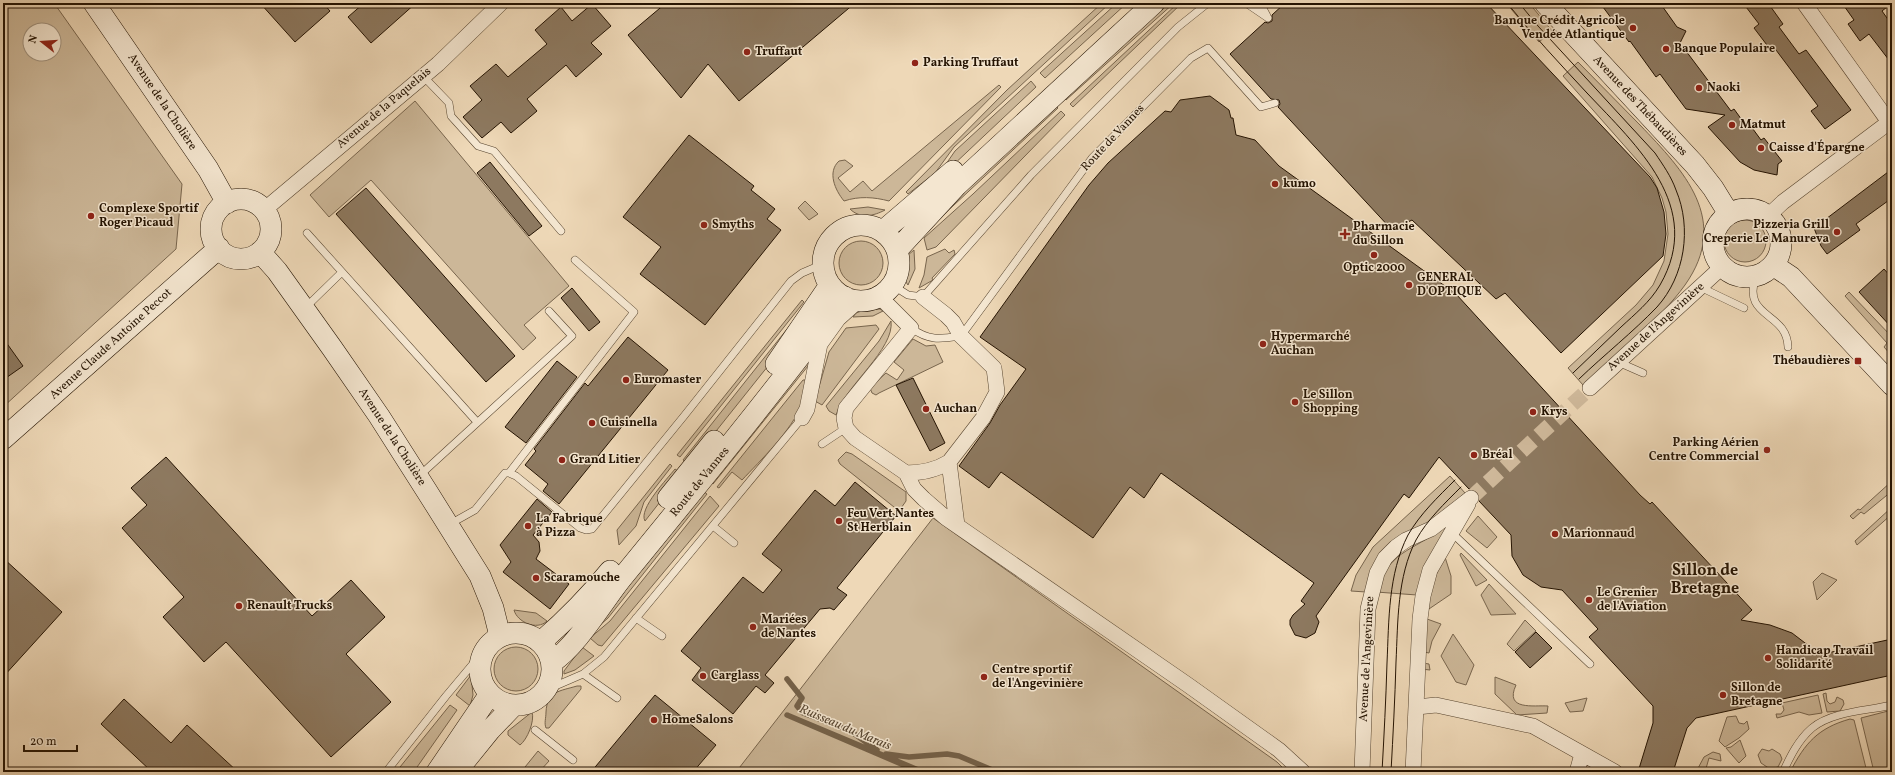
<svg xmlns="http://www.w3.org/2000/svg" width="1895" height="775" font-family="Vollkorn,serif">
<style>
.green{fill:#ccb798;stroke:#78654d;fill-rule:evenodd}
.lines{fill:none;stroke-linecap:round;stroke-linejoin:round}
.stream{stroke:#746149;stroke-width:5.5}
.building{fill:#8d7960;stroke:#241302}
.street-tunnel{stroke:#d0ba9c;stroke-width:15;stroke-dasharray:15 8;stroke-linecap:butt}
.lane-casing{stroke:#56442f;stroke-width:8}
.street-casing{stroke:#56442f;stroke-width:16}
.secondary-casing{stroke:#241302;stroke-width:22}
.lane{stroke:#f4e6d0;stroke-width:7}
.street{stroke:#f4e6d0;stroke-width:15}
.secondary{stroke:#f4e6d0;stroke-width:21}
.tram{stroke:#241302;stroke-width:1}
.poi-dot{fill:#8f2418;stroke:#f4e6d0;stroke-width:1.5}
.labels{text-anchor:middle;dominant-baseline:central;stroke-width:3;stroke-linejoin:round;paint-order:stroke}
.poi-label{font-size:12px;font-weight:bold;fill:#241302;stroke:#f4e6d0;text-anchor:start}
.street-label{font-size:12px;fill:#241302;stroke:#f4e6d0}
.water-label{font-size:13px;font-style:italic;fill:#594732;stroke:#f4e6d0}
.district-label{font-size:16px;font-weight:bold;fill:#241302;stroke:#f4e6d0}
</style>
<rect width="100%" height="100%" fill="#eed8b7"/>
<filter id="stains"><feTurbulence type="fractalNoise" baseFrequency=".005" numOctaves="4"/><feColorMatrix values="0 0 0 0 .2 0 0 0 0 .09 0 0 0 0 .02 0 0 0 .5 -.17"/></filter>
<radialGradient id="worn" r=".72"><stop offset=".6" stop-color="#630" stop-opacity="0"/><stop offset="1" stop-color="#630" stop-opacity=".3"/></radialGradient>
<path class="green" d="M3 3H54L182 184 176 249 3 407ZM30 30H54V54H30Z
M1102 3H1110L954 147 935 173 908 194 906 192 1007 90Z
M1117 3H1127L1045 78 1040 73Z
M1160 3H1174L1066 100 1062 95Z
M1178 3H1182L1073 107 1070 104Z
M1506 3H1529L1552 31 1539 42Z
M1578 62C1599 83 1619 104 1640 125 1684 171 1731 220 1685 285 1660 320 1615 354 1583 385L1568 368 1636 305 1653 285 1664 261 1668 234 1666 212 1662 198 1652 177 1563 76Z
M1031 81 1036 87 950 168 946 164 955 151Z
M999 85 1001 87 889 201C874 197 859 196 844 201 835 190 827 172 839 161L845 160 853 166 838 178 850 192 863 181 872 191Z
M415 101 569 286 524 325 536 338 523 350 371 180 329 217 310 195Z
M1054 104 1058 108 939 219 954 197Z
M1061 111 1065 115 940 243 936 247 927 250 924 238 973 194Z
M805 201 818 214 809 220 798 208Z
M868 207 885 210C874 216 860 219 850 209Z
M1724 241a21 21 0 1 1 42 0a21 21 0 1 1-42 0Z
M839 263a22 22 0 1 1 44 0a22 22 0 1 1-44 0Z
M945 249 949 253 954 250 955 254 932 278 933 280 919 288 924 275 927 257Z
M914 250 915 269 908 285 904 279 907 260 908 255Z
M1849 292 1892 337V356L1884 347 1887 343 1845 296Z
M802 300 804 302 680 457 677 455Z
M867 309H880L883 311 873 316 853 317 856 313Z
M795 319 768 366 689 465 683 460Z
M891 321C895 349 845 386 836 415L829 411 826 406 879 341Z
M876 325 879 329 822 405 815 401 829 352 846 328Z
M913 339 926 346 935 345 943 362 879 393 876 395 872 393 870 388 886 373 897 380 904 370 894 362Z
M812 348 810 363 808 366 713 484 707 479Z
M803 380H806C804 388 804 397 801 405 793 429 760 461 742 480L732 472 719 488 717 487Z
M846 452 852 454 906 492V501L899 511 840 464 838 460Z
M670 464 672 466 644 502 636 526 619 545 617 530Z
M675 469 682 474 645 521C638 509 668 478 675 469Z
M1450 476 1465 493 1370 573 1366 592 1351 591 1356 575 1373 547Z
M1892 481V491L1864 514 1861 512 1853 519 1850 516 1858 509 1860 510Z
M700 489 707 494 608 618 599 626Z
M710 496 719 506 602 646 598 645 590 638 610 621Z
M1892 507V514L1857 545 1855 541Z
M1478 516 1497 537 1487 548 1466 531Z
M933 518 1277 762 1287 772H736Z
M1448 523 1449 525 1417 595 1376 592C1390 546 1419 551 1448 523Z
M1461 553 1487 580 1476 586 1460 555Z
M1445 557 1451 576V594L1426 611 1427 619 1441 624 1432 641 1429 653 1424 652 1423 663 1429 664 1430 670 1421 669C1423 631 1425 590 1445 557Z
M1822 573 1837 580 1817 600 1813 582Z
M1489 584 1516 614 1491 615 1481 595Z
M514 610 536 613 547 621C537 631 517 622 514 610Z
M1525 620 1536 631 1514 651 1507 644Z
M1453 634 1474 665 1466 685 1456 682 1441 656Z
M494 669a22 22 0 1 1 44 0a22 22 0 1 1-44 0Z
M582 647 594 656 575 670 564 674V671Z
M471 675 473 695 470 706 456 695Z
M1495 677 1516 685C1504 711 1534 705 1548 706L1547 713 1517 715 1495 694Z
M577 686H581V689L549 728H546C544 723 546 718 546 712 547 691 560 691 577 686Z
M1826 693 1827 701 1830 704 1835 702 1837 697 1843 700 1844 704 1840 711 1827 712 1823 694Z
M1818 695 1822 713 1809 715 1799 712 1777 718 1776 714H1781L1784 710 1782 703Z
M1587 698 1583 711 1570 712 1565 703Z
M450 705 457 710 415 770 418 772H396Z
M1892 710V772H1874L1861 718Z
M532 712C535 721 527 740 520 745L508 735V731Z
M1736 716 1739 723 1744 724 1747 721 1749 729 1739 738 1725 747 1719 741 1727 717Z
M1850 719 1854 720 1867 772H1790C1805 743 1818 728 1850 719Z
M1740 740 1746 756 1739 763 1726 748 1731 747Z
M1762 749 1769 751 1772 749 1780 754 1782 759 1778 767 1770 769 1761 763 1758 755Z
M538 751 549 761 539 772H521Z
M1713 752 1720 754 1721 761 1709 758 1705 772H1696L1704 757Z"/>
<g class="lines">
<path class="stream" d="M787 679 802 698 797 706 803 713 849 730 877 750
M886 754 909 757 947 754 959 756 997 772
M920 772 787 715 923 772"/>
</g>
<path class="building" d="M260 3H323L330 11 295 42Z
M364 3H416L371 43 348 17Z
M666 3H855L739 101 708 64 681 98 628 35Z
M1285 3H1486L1650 177 1657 188 1664 212 1666 234 1663 256 1561 353 1505 293 1496 299 1412 220 1392 230 1278 107 1280 104 1279 100 1271 99 1230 54 1265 22 1268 23 1272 21V15Z
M1600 3H1660L1677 27 1686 31 1680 43 1731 111 1734 109 1747 127 1750 125 1761 140 1764 138 1782 161 1778 164 1777 175 1754 170 1740 162 1708 127 1725 115 1686 109 1660 74 1656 77 1630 41 1629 42Z
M1743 3H1768L1783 24 1779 27 1799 54 1806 50 1851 110 1825 129 1811 111 1818 106 1776 50 1773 53 1754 28 1759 24Z
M1842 3H1892L1882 11 1892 25V64L1869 34 1860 41 1848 24 1854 20Z
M592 4 611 26 591 43 602 54 576 77 566 65 527 99 537 111 511 133 501 122 482 138 463 117 482 100 470 86 496 64 508 77 547 44 535 30 561 7 572 21Z
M1210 96 1229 110 1231 118H1233L1236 135 1255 140 1279 166 1456 294 1640 495 1650 504 1652 502 1752 610 1741 620 1770 625 1792 633 1809 646 1818 655 1892 639V675L1696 718 1687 728 1673 772H1638L1653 723V706L1589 637 1598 629 1562 590 1541 587 1523 575 1512 556 1511 535 1479 501 1478 492 1474 490 1469 489 1439 457 1409 498 1404 494 1316 616 1319 622 1315 633 1306 638 1295 635 1290 625V620L1293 615 1305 604 1301 601 1314 583 1161 473 1144 498 1130 487 1093 538 1001 472 989 488 959 466 990 423 1000 405 1026 369 980 337 1089 185 1108 163 1165 111 1171 112 1180 100Z
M689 135 754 186 751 190 775 209 767 219 781 230 705 325 640 274 661 247 623 217Z
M490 162 542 226 529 236 477 173Z
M1892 169V198L1856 224 1860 230 1827 254 1821 246 1814 228Z
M366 188 515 356 486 382 336 214Z
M1884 269 1892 278V328L1859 292Z
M572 288 600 322 589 331 561 298Z
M628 337 668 370 559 504 543 491 548 484 525 465 536 451 534 449 585 383 588 386Z
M3 338 23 366 3 380Z
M557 361 577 377 526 443 505 427Z
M913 378 945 443 930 451 896 385Z
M166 457 312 616 351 580 385 617 346 654 391 702 331 757 226 642 204 662 163 617 184 597 122 528 147 505 131 488Z
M855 482 896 516 837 588 847 595 834 610 830 608 820 609 765 675 774 683 765 693 756 686 733 714 692 680 701 668 681 651 743 577 763 593 782 570 762 554 815 490 835 506Z
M537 499 552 512 533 535 539 542 540 551 536 559 569 584 550 609 503 572 511 562 500 545Z
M3 558 62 612 3 677Z
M1536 632 1552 648 1530 668 1515 652Z
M655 695 716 745 693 772H591Z
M124 699 171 743 187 725 238 772H152L101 724Z"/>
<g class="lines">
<path class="street-tunnel" d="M1471 498 1590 388"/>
<g class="lane-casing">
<path id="lane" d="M1246 3 1268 18
M1260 3 1267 16
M423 76 449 103 451 116 478 146 494 151 561 231
M307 233 477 422
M1756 276C1741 319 1787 311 1788 347
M892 285 908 295 923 297 1031 175 1178 27 1208 3
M1700 287 1744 308
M305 308 342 272
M911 328C929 341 940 339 961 336L1092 158 1191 58 1208 48 1261 107 1275 103
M1618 362 1643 373
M822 444 846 428
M509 473 634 312 575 260
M419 476 572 336 549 311
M450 524 475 510 505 473H509L516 476 580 528 586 530 592 529 684 416 791 281 802 273 823 264
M713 526 734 543
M1452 533 1590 664
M636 618 662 636
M583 674 617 698
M546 690 583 674 604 657 802 418
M535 730 573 760
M386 772 446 696 487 647
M1783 772C1790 757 1798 740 1812 728 1833 711 1867 711 1892 705"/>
</g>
<g class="street-casing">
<path id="street" d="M1804 3 1889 122
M264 210 438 64 501 3
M1768 216 1783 202 1892 120
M879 296 911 328 846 408 844 418 846 428 855 438 906 473 914 489 924 499 946 518 1188 685 1279 750 1303 772
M923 297 946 315 953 322 961 336 994 368 997 392 983 418 949 462 957 525
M1590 388 1722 267
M802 418 807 409 820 344 838 319 858 301
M906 473C921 473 936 470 949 462
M1417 707 1436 705 1533 726 1615 772
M1362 772 1368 609 1377 573 1385 558 1396 547 1406 540 1431 529 1471 498
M1413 772 1420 619 1423 596 1430 570 1468 504
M1577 772 1582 754"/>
</g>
<g class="secondary-casing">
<path id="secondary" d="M94 3 208 169 227 203
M1545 3 1695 165 1713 188 1729 214
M211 229a30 30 0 1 1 60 0a30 30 0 1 1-60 0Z
M1713 243a34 34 0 1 1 68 0a34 34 0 1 1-68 0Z
M823 263a38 38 0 1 1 76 0a38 38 0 1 1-76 0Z
M883 231 953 171
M897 250 957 185 1154 3
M260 252 277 271 332 348 379 416 428 493 480 576 493 608 500 636
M1773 265 1791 277 1892 385
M776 364 830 285
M3 439 219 248
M668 498 714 441
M480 669a36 36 0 1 1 72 0a36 36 0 1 1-72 0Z
M541 642C566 620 589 597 610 571
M552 662C576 647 602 603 621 579 697 486 773 393 845 297
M437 772 490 694
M456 772 490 730 514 705"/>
</g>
<use href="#lane" class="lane"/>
<use href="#street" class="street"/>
<use href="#secondary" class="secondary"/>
<path class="tram" d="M1507 3C1532 34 1560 64 1587 93 1637 146 1705 207 1660 285 1650 302 1635 314 1621 327 1605 342 1589 358 1573 373
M1519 3 1538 26 1655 153C1663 165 1671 176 1676 190 1692 228 1685 276 1657 307 1633 332 1604 355 1579 379
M1382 772C1384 736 1386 699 1387 663 1389 620 1388 574 1408 535 1420 514 1438 497 1455 480
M1391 772C1393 735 1395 699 1396 662 1398 621 1397 577 1416 540 1427 520 1445 503 1461 487"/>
</g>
<g class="poi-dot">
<circle cx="1633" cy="28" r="4"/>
<circle cx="1666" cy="49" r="4"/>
<circle cx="747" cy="52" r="4"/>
<circle cx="915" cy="63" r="4"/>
<circle cx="1699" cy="88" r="4"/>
<circle cx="1732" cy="125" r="4"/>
<circle cx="1761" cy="148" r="4"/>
<circle cx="1275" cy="184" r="4"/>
<circle cx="91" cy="216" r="4"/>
<circle cx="704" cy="225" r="4"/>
<circle cx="1837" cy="232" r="4"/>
<path d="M1343 228h4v4h4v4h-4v4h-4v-4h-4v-4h4z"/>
<circle cx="1374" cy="255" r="4"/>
<circle cx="1409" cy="285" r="4"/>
<circle cx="1263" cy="344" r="4"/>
<rect x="1854" y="357" width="8" height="8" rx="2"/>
<circle cx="626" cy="380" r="4"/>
<circle cx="1295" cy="402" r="4"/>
<circle cx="926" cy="409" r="4"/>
<circle cx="1533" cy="412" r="4"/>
<circle cx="592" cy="423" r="4"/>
<circle cx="1767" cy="450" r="4"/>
<circle cx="1474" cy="455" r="4"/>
<circle cx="562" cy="460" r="4"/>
<circle cx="839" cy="521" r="4"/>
<circle cx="528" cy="526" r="4"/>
<circle cx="1555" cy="534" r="4"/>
<circle cx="536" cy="578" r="4"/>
<circle cx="1589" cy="600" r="4"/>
<circle cx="239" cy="606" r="4"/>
<circle cx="753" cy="627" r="4"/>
<circle cx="1768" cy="658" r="4"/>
<circle cx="703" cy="676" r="4"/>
<circle cx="984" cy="677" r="4"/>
<circle cx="1723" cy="695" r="4"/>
<circle cx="654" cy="720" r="4"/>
</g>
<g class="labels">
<g class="poi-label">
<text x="1625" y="21" text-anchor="end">Banque Crédit Agricole<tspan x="1625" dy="14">Vendée Atlantique</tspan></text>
<text x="1674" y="49">Banque Populaire</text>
<text x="755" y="52">Truffaut</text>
<text x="923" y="63">Parking Truffaut</text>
<text x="1707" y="88">Naoki</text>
<text x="1740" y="125">Matmut</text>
<text x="1769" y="148">Caisse d'Épargne</text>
<text x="1283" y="184">kumo</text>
<text x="99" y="209">Complexe Sportif<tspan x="99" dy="14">Roger Picaud</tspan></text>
<text x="712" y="225">Smyths</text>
<text x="1829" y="225" text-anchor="end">Pizzeria Grill<tspan x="1829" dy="14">Creperie Le Manureva</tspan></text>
<text x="1353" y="227">Pharmacie<tspan x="1353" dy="14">du Sillon</tspan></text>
<text x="1374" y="268" text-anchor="middle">Optic 2000</text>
<text x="1417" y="278">GENERAL<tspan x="1417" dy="14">D'OPTIQUE</tspan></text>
<text x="1271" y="337">Hypermarché<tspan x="1271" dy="14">Auchan</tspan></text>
<text x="1850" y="361" text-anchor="end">Thébaudières</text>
<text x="634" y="380">Euromaster</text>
<text x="1303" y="395">Le Sillon<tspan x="1303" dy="14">Shopping</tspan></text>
<text x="934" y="409">Auchan</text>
<text x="1541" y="412">Krys</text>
<text x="600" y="423">Cuisinella</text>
<text x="1759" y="443" text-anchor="end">Parking Aérien<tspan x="1759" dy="14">Centre Commercial</tspan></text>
<text x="1482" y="455">Bréal</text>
<text x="570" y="460">Grand Litier</text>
<text x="847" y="514">Feu Vert Nantes<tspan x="847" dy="14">St Herblain</tspan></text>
<text x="536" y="519">La Fabrique<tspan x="536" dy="14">à Pizza</tspan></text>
<text x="1563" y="534">Marionnaud</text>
<text x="544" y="578">Scaramouche</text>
<text x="1597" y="593">Le Grenier<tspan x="1597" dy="14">de l'Aviation</tspan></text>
<text x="247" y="606">Renault Trucks</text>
<text x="761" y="620">Mariées<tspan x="761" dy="14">de Nantes</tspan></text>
<text x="1776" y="651">Handicap Travail<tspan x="1776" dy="14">Solidarité</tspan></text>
<text x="992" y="670">Centre sportif<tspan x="992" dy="14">de l'Angevinière</tspan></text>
<text x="711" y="676">Carglass</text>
<text x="1731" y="688">Sillon de<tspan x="1731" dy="14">Bretagne</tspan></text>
<text x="662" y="720">HomeSalons</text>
</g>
<g class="street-label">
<text transform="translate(162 102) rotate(56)">Avenue de la Cholière</text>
<text transform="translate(1640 106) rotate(47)">Avenue des Thébaudières</text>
<text transform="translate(384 108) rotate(-40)">Avenue de la Paquelais</text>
<text transform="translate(1113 138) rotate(-47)">Route de Vannes</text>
<text transform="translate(1656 327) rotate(-42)">Avenue de l'Angevinière</text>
<text transform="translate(111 344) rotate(-42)">Avenue Claude Antoine Peccot</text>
<text transform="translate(392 437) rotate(57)">Avenue de la Cholière</text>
<text transform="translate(700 482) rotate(-51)">Route de Vannes</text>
<text transform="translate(1367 659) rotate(-87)">Avenue de l'Angevinière</text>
</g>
<g class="water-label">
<text transform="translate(845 728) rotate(23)">Ruisseau du Marais</text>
</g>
<g class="district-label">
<text x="1705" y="571">Sillon de<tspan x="1705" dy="18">Bretagne</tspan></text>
</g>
</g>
<rect width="1895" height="775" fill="none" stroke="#eed8b7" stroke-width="16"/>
<rect x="4" y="4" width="1887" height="767" fill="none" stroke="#241302" stroke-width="2"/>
<rect x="8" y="8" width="1879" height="759" fill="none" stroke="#241302"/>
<g transform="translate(42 42) rotate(287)"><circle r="19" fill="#f4e6d0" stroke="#a1927e"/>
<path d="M0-3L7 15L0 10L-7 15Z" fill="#8f2418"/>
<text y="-6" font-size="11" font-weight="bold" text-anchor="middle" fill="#241302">N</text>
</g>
<path d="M24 745v6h53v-6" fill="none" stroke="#241302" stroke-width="2"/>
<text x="30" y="745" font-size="12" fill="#241302" stroke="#f4e6d0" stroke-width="3" paint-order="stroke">20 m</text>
<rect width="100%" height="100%" filter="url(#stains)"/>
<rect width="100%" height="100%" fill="url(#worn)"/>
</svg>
